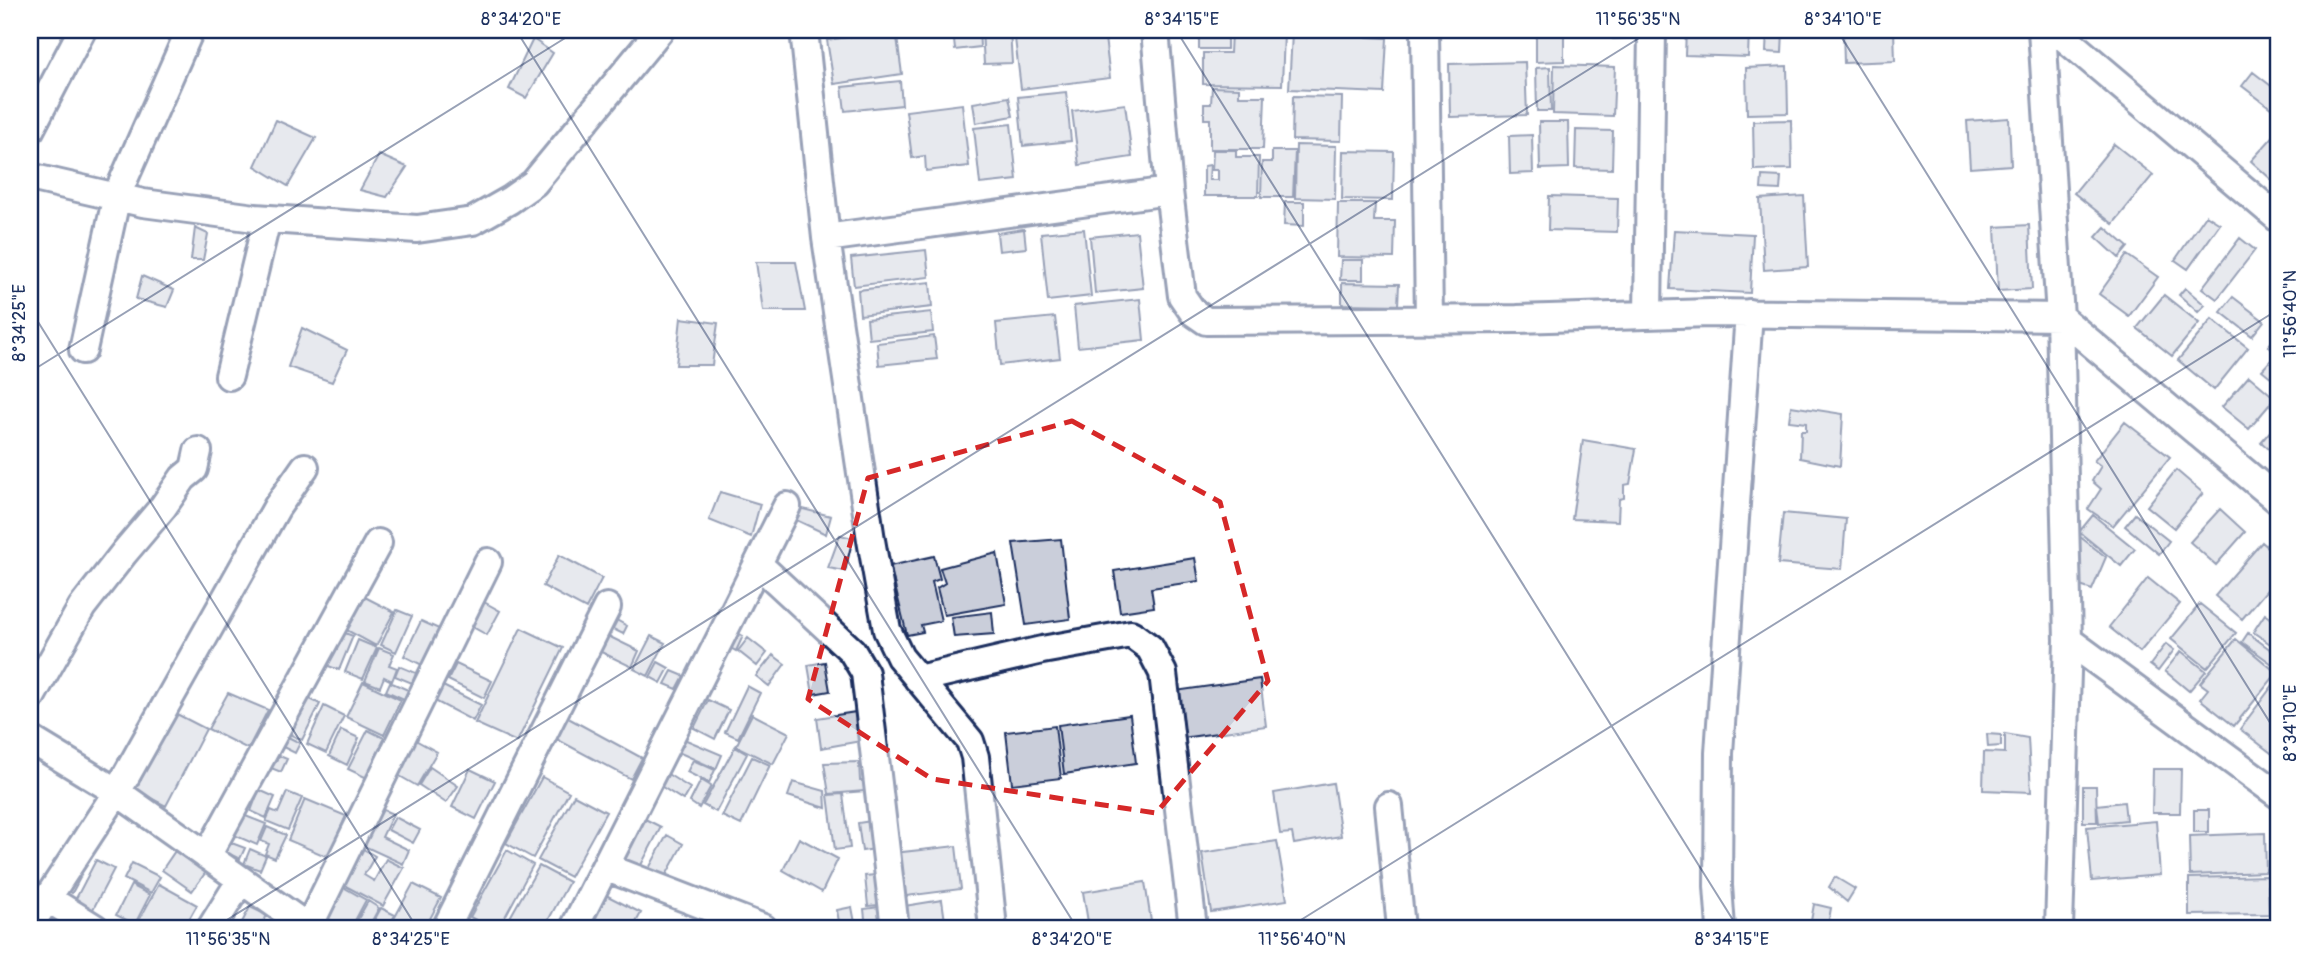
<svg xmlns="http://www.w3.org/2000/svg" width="2309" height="958" font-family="Pangolin,sans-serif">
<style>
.building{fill:#caceda;stroke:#1b2f5e;stroke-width:2}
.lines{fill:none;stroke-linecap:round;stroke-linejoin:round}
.minor-casing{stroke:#1b2f5e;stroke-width:32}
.minor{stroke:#fff;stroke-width:26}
.marked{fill:none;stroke:#d62828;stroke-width:5;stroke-dasharray:14 9;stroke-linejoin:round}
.ticks{fill:none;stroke:#1b2f5e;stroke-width:2;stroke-opacity:0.45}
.neatline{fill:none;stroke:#1b2f5e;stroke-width:2.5}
.ticks-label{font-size:18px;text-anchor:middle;fill:#1b2f5e}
</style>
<rect width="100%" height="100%" fill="#fff"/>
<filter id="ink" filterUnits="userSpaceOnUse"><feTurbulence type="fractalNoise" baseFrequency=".0143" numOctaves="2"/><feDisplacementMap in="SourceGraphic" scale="14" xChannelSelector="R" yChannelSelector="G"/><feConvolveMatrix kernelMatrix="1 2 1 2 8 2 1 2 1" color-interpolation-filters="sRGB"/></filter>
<g filter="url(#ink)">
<path class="building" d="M896 30 902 74 834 84 827 40Z
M953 30H979L980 47 955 50Z
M982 30H1010L1012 63 984 64Z
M1014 30H1104L1110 78 1021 89Z
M1289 30H1369L1289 31Z
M1536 30H1564V61L1536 62Z
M1612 30H1628L1629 38 1613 39Z
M1686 30H1749L1748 57 1685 55Z
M1767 30H1783L1782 53 1766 52Z
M1843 30H1894L1895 61 1844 63Z
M1199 31H1227V49H1199Z
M1231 32 1284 33 1282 85 1203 84V53H1230Z
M1292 33 1387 38 1384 93 1289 89Z
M533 39 553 53 526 98 509 89Z
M1525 62 1527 115 1450 117 1449 64Z
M1554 65 1615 67 1613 116 1553 114Z
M1787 66 1788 113 1747 114 1746 68Z
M1550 67 1551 111H1537L1536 68Z
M2253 72 2279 92V107L2276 112 2242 86Z
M900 81 902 105 845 111 842 87Z
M1212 87 1239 88V96H1265L1263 149H1210V119H1204V104H1211Z
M1066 92 1071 141 1023 146 1018 97Z
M1293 96 1342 97 1341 141 1292 140Z
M1009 97 1013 116 976 123 973 103Z
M962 104 969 166 926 171 925 156 912 158 906 111Z
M1125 104 1132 157 1079 165 1072 111Z
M2009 118 2011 165 1970 168 1967 121Z
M276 120 316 138 288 186 255 166Z
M1791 120 1792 169 1754 170 1753 121Z
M1539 122H1568L1569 168 1540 169Z
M1011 124 1017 180 980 184 974 128Z
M1576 130 1613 131 1612 169 1575 168Z
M2279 130V174L2273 181 2251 161Z
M1532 135 1533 173 1510 174 1509 136Z
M2114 144 2153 175 2113 224 2074 193Z
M1296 145 1336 146 1335 199 1295 198Z
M1213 150H1236V157H1259L1258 196H1204V166L1210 165 1209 180H1218V170H1212Z
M1272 151H1295L1293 197H1261L1262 162H1272Z
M1343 151 1394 152 1393 200 1342 199Z
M379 155 407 167 387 197 360 190Z
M1762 176 1781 177 1780 190 1761 189Z
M1549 196 1618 198 1617 232 1548 230Z
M1804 196 1808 267 1764 270 1760 199Z
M1285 202H1304V226L1284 225Z
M1338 203H1375L1374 221H1395L1394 258 1337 257Z
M2206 215 2220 224 2188 269 2175 260Z
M2029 225 2032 289 1998 291 1995 227Z
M2105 227 2128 247 2119 258 2096 237Z
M195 228 208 234 203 260H191Z
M1024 229 1026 248 999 251 997 233Z
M1084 229 1091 296 1048 301 1041 233Z
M1674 230 1753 234 1750 293 1670 289Z
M1137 232 1143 288 1095 293 1090 237Z
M2240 238 2255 250 2217 299 2202 288Z
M926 250 929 277 854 286 851 258Z
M2127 255 2158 277 2129 316 2099 294Z
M1341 260H1363V280H1340Z
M756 262H796L805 311H763Z
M142 276 174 290 167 307 136 299Z
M930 282 932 307 860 315 858 290Z
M1342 283 1399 284 1398 305 1342 304Z
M2185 288 2205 305 2198 312 2179 295Z
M2164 295 2199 323 2172 356 2137 328Z
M2233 297 2264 321 2252 336 2221 312Z
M1140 299 1144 340 1078 347 1074 306Z
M931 312 933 332 869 339 867 319Z
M1055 317 1060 358 1000 365 996 323Z
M681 318 718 323 712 365H676Z
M2212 319 2248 348 2214 390 2178 360Z
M302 328 347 350 332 382 288 367Z
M2279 333V355L2268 346Z
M934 336 937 359 879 365 877 343Z
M2271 360 2279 366V384L2262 370Z
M2249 376 2275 398 2249 429 2222 407Z
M1791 406 1843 414 1840 466 1800 458 1801 431H1806V423L1789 421Z
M2279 421V458L2261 442Z
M2125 422 2170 457 2113 526 2088 509 2101 489 2092 481 2101 466 2094 461Z
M1583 440 1636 449 1630 484 1624 485V498L1619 499 1618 521 1572 519Z
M2176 470 2203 493 2174 528 2147 506Z
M720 492 760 504 751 537 709 520Z
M799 508 831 516 826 534 794 519Z
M2220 509 2245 532 2216 565 2190 542Z
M1783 513 1846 519 1842 569 1778 564Z
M2135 514 2169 541 2159 554 2125 526Z
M2093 515 2135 549 2121 566 2079 532Z
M840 535 853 538 845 571 828 568Z
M2079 536 2106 557 2092 590 2077 585 2081 572 2075 566Z
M1061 539 1070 619 1026 625 1013 543Z
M2262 542 2279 557V576L2242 619 2215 596Z
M997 553 1006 604 944 615 937 588 945 583 940 568Z
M559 555 602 578 586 609 543 586Z
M934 556 940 579 932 582 941 621 921 625 923 632 907 635 890 566Z
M1195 558 1199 581 1151 588 1154 607 1120 612 1114 571Z
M2148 578 2180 604 2140 652 2109 627Z
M359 594 394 612 376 646 341 627Z
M484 602 500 611 487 635 471 626Z
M2200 604 2236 633 2207 668 2171 639Z
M397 610 412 616 396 652 381 645Z
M992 612 994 634 954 637 951 617Z
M2265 614 2279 624V650L2253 632Z
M611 617 627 626 623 634 607 626Z
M421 621 439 629 422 665 404 656Z
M521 628 563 648 517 742 475 723Z
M337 630 353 636 339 670 323 664Z
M736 632 743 636 736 651 729 647Z
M602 633 639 651 632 667 595 649Z
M2248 633 2279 656V669L2242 642Z
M651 636 665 643 648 676 634 669Z
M748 638 767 653 757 666 738 651Z
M2236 639 2277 673 2234 726 2200 699 2208 689 2200 683Z
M358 640 377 648 363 679 345 672Z
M2166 644 2174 650 2158 671 2150 665Z
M379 648 394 654 389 665 397 668 392 681 384 677 380 687 365 681Z
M2181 651 2206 671 2189 691 2165 671Z
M773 655 785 664 769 686 756 676Z
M658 662 669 668 661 683 650 677Z
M825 662 830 691 813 694 808 665Z
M456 664 492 681 484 698 448 680Z
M399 666 416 673 412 683 395 676Z
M672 671 684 676 677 689 665 684Z
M2279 677V750L2275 756 2240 729Z
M1260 679 1266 726 1182 738 1175 691Z
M363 682 401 700 384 735 346 717Z
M390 682 408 690 404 699 386 691Z
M441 685 481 705 473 721 433 700Z
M747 686 760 693 738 738 725 732Z
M228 693 268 710 248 749 208 729Z
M308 698 320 704 302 740 289 734Z
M708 700 729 710 715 739 694 728Z
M324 706 344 716 326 753 307 744Z
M165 708 206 729 166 806 125 785Z
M856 712 861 741 821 748 817 718Z
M559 713 642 758 631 779 547 734Z
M752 714 789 733 773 764 736 746Z
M1130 715 1136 763 1064 774 1058 725Z
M1055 726 1061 778 1012 784 1006 732Z
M341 730 359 738 347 765 329 756Z
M368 730 386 739 367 778 348 769Z
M1987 734 2001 735V746L1988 747Z
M2005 734 2028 738 2031 792 1983 790 1984 752 2005 753Z
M288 737 300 743 295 753 283 747Z
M410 737 437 752 417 786 391 771Z
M684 739 722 755 716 769 678 752Z
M735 747 747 754 716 812 703 805Z
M277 755 287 759 281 772 271 768Z
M752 757 770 765 741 825 722 816Z
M693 760 715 770 709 783 687 772Z
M859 762 860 781H864L865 791 829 794 824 763Z
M430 767 458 786 446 803 419 785Z
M470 769 495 781 476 819 452 807Z
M2153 769H2181L2180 813H2152Z
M666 773 690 788 683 800 659 785Z
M542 777 569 792 533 858 506 843Z
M701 780 711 786 699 808 690 802Z
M793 782 825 791 826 808 788 796Z
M1333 783 1341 836 1294 844 1292 833 1280 834 1274 793Z
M2083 786H2096L2097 822H2083Z
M259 790 275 797 266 818 251 811Z
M287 792 302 798 288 830 266 821 271 810 278 813Z
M843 794 850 848 835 850 828 795Z
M574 795 606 812 570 877 538 860Z
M305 799 346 816 328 857 288 840Z
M2124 802 2126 820 2099 823 2097 805Z
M381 809 393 814 382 837 409 850 403 864 364 846Z
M2194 810H2209V832H2194Z
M243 815 266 824 257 845 234 835Z
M395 817 420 830 413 843 388 830Z
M645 819 661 827 640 867 623 858Z
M871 821 875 849 862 851 858 823Z
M2156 821 2160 875 2092 881 2087 827Z
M267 827 286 835 275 858 265 854 269 844 261 841Z
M2265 833 2266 872 2190 875 2189 836Z
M667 835 683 844 663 881 647 872Z
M799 838 838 859 822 892 783 870Z
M1277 841 1287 900 1211 912 1202 853Z
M229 842 245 848 240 859 225 852Z
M956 846 961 889 899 897 894 853Z
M360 847 375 856 364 875 374 881 386 859 404 868 383 906 340 883Z
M250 849 266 856 260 870 244 864Z
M507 850 533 865 499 928H491L470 917Z
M175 851 206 872 192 891 162 870Z
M96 860 114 869 90 915 72 906Z
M132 863 160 877 151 893 124 879Z
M539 866 569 882 544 928H504Z
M73 874 80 878 72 893 65 890Z
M875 875 879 905 868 906 865 876Z
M2268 876 2269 914 2189 915V878Z
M1835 877 1855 889 1847 902 1829 887Z
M1145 882 1152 928H1089L1083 892Z
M159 884 197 905 184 928H135Z
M413 884 441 898 425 928H389Z
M131 885 150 895 135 924 116 915Z
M343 887 366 900 351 928H345L326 918Z
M602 893 641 913 633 928H583Z
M942 900 946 928H901L898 907Z
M368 901 379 908 368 928H353Z
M1814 904 1831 908 1828 925 1811 921Z
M250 907 267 915 261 928H239Z
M852 907 856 928H840L837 910Z
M879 907 882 928H866L864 909Z
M381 908 395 915 388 928H370Z
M47 915 69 928H39Z
M2267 921V928H2221V925Z"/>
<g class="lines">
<g class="minor-casing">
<path id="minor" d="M804 30 826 238 871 540 887 630 900 657 970 741 975 757 993 928
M1155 30 1169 191 1182 296 1193 312 1206 321 1517 319 1710 313 2060 317 2279 501
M1425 30 1429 320
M2042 30 2060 317 2068 640 2059 928
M2055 30 2279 219
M30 130 82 30
M30 177 143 203 255 218 417 229 473 221 510 200 534 183 660 30
M826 238 1169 191
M1648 315 1652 30
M83 350 117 195 190 30
M229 376 267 219
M758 564 852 651 865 673 895 928
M2068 640 2279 795
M918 679 1042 650 1131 634 1150 648 1163 673 1193 928
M30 699 82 607 124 553 163 507 183 478 194 469 198 451
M30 739 117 792 309 928
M1389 806 1401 928
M207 856 378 543
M605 867 763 928
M47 898 95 928
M30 925 117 792 277 507 305 467
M211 928 241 880
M308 928 488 562
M446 928 607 607
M574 928 787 506
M1721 928 1718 886 1719 753 1749 313"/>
</g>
<use href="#minor" class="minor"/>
</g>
</g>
<path d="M0 0H2309V958H0ZM1072 421 1220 502 1268 681 1156 813 932 779 808 699 868 478Z" fill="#fff" fill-opacity=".55" fill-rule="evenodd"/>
<path class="marked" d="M1072 421 1220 502 1268 681 1156 813 932 779 808 699 868 478Z"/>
<path class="ticks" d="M516 30 1077 928M1176 30 1738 928M1837 30 2279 737M30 309 417 928M30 372 578 30M214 928 1652 30M1288 928 2279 309"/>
<rect width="2309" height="958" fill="none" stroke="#fff" stroke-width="77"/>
<rect x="38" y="38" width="2232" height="882" class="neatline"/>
<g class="ticks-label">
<text x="521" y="25">8°34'20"E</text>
<text x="1182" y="25">8°34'15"E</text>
<text x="1638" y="25">11°56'35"N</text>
<text x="1843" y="25">8°34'10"E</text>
<text transform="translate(2290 314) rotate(-90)" y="6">11°56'40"N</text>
<text transform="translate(19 323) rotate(-90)" y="6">8°34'25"E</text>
<text transform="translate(2290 723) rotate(-90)" y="6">8°34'10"E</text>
<text x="228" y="945">11°56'35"N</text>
<text x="411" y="945">8°34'25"E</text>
<text x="1072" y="945">8°34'20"E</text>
<text x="1302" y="945">11°56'40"N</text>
<text x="1732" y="945">8°34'15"E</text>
</g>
</svg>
